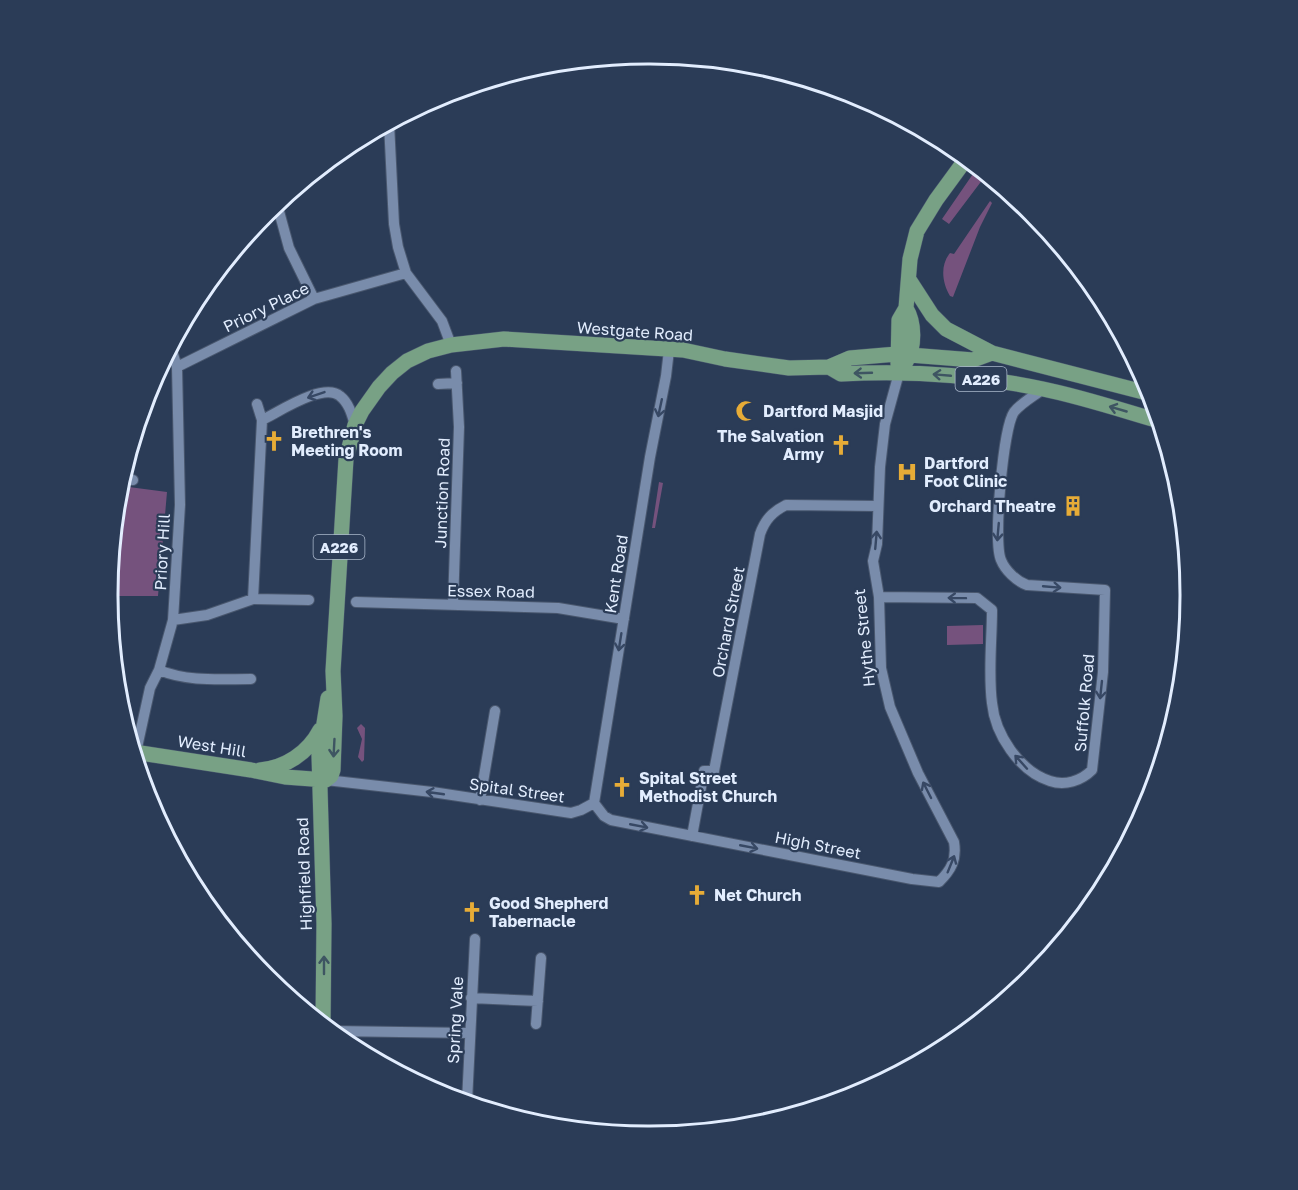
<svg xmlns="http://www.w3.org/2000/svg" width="1298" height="1190" font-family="'Golos Text',sans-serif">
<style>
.green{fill:#75527d}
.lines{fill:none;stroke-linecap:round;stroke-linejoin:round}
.minor-casing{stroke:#49576e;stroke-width:12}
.primary-casing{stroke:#49576e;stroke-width:16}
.minor{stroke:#798cab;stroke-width:10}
.primary{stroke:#78a185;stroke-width:15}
.oneway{stroke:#3e5562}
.oneway2{stroke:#374864}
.labels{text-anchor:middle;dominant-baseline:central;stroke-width:4.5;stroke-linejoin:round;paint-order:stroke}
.shield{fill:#2b3c57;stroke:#abb8cc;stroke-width:1.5}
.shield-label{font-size:15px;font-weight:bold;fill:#e2edfe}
.street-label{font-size:16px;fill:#e2edfe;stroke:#2b3c57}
.poi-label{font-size:16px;font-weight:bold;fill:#e2edfe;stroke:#2b3c57;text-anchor:start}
.rim{fill:none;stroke:#e2edfe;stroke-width:3}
</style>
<rect width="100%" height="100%" fill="#2b3c57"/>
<path class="green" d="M977 168 986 175 949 224 942 219Z
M990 201 992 203 980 227 953 297 950 296C942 283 940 265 950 253L954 254Z
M659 482 663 483 655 528H652Z
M129 487 167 492 158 596H108L118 496 127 497Z
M983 625V644L947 645V626Z
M361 724 365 728 364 760 362 762 358 757 362 739 357 728Z"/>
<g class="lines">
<g class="minor-casing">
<path id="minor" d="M389 123 394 224 398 247 406 273 442 321 451 345
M277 204 289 248 314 299
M177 367 314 299 406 273
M438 384 457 383
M262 420C279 412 323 382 340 396 349 403 352 415 355 425
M121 479 133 480
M879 597 977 598 992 610C992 639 988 673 992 703 995 734 1019 771 1050 781 1065 786 1081 781 1092 770L1103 672 1105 590 1027 585C1016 581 1005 570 1001 560 993 542 1003 428 1014 412 1021 403 1034 396 1043 389
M253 599 262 420 257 404
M356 602 558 608 624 619
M453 605 459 427 456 371
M173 620 207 615 253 599 309 600
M159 670C188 682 220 679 251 679
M136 752 150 688 159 670 173 620 180 505 177 367 171 348
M326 780 432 792 571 813 581 810 594 803
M480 800 495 711
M594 803 604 816 611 820 912 879 939 882C951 870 957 860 954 842L918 773 890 707 881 668 879 597 873 561 877 544 880 467 885 424 899 373
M594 803 650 457 666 376 669 350
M692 836 704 771H714L760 534C765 520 772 512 786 505L878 506
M471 998 538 1001
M536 1024 541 958
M332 1031 469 1033
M467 1102 475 939"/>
</g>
<g class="primary-casing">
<path id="primary" d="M910 281 932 315 946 329 992 353 1151 394
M906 362C915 347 915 323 906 308
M898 364 899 320 906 308 910 259 917 231 936 200 966 159
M829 367 841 374C909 370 977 375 1043 389 1082 397 1121 410 1159 421
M134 752 251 770 285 777 326 780 331 776 333 770 335 716 333 671 346 459 355 425 362 411 379 387 392 373 407 361 428 351 451 345 504 339 683 350 725 359 789 368 829 367 850 358 897 354 973 360 992 353
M260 770C285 768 308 753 320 730
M323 1024 324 924 319 755 328 698"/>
</g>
<use href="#minor" class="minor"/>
<use href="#primary" class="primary"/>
</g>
<defs><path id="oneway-shaft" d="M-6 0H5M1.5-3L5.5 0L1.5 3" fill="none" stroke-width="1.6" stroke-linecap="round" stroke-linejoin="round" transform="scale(1.5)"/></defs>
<g class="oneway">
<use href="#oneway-shaft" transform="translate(863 373) rotate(178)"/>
<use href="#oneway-shaft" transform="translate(942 375) rotate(-175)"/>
<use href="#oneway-shaft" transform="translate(1118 409) rotate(-164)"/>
<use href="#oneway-shaft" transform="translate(334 748) rotate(93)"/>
<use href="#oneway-shaft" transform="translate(324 965) rotate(-90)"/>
</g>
<g class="oneway2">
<use href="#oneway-shaft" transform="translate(316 395) rotate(161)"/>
<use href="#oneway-shaft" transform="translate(660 408) rotate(102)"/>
<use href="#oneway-shaft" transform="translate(998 532) rotate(95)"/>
<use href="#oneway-shaft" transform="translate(876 540) rotate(-85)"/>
<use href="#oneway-shaft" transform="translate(1052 587) rotate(5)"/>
<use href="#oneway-shaft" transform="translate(957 598) rotate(-179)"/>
<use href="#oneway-shaft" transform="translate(620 642) rotate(99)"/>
<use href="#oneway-shaft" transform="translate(1101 690) rotate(96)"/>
<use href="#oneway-shaft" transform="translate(1021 762) rotate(-132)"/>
<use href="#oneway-shaft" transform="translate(927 790) rotate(-117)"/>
<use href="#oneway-shaft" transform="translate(435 793) rotate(-172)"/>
<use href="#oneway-shaft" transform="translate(639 826) rotate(11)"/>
<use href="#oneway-shaft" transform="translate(749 847) rotate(11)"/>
<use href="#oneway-shaft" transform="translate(951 864) rotate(-68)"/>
</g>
<defs>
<g id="mosque-bare" transform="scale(1.62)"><path d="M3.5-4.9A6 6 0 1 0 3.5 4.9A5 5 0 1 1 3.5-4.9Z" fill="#e7ac37" stroke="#2b3c57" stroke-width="2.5" paint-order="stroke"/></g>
<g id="church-bare" transform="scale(1.62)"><path d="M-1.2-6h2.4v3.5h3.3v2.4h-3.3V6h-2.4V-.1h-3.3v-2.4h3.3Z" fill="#e7ac37" stroke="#2b3c57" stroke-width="2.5" paint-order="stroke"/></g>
<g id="hospital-bare" transform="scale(1.62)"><path d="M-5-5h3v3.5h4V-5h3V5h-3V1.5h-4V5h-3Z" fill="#e7ac37" stroke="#2b3c57" stroke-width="2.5" paint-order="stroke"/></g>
<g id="building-bare" transform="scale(1.62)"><path d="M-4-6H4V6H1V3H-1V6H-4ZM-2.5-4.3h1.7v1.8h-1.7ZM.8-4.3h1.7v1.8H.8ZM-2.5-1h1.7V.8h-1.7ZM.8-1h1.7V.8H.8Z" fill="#e7ac37" stroke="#2b3c57" stroke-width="2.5" paint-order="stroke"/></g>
</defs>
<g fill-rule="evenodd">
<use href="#mosque-bare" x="746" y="411"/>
<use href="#church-bare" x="274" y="441"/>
<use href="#church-bare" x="841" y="445"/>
<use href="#hospital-bare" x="907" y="472"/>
<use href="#building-bare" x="1073" y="506"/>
<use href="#church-bare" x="622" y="787"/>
<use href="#church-bare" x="697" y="895"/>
<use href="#church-bare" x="472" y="912"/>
</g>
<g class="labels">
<g class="shield">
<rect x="955.5" y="367" width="51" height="24" rx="4.5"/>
<rect x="313.5" y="535" width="51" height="24" rx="4.5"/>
</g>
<g class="shield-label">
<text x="981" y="379">A226</text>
<text x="339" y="547">A226</text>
</g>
<g class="street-label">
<text transform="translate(266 307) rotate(-26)">Priory Place</text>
<text transform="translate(635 331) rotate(4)">Westgate Road</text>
<text transform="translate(442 493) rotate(-88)">Junction Road</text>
<text transform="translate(162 552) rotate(-87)">Priory Hill</text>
<text transform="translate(616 574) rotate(-81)">Kent Road</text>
<text transform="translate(491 591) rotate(1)">Essex Road</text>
<text transform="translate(728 622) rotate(-79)">Orchard Street</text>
<text transform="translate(864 638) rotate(-96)">Hythe Street</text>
<text transform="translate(1084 703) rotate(-85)">Suffolk Road</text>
<text transform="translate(212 746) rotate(9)">West Hill</text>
<text transform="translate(517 790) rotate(8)">Spital Street</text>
<text transform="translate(818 845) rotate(11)">High Street</text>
<text transform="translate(304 874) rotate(-92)">Highfield Road</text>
<text transform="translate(455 1020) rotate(-87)">Spring Vale</text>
</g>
<g class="poi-label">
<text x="763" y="411">Dartford Masjid</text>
<text x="291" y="432">Brethren's<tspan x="291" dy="18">Meeting Room</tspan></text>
<text x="824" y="436" text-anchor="end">The Salvation<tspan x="824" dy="18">Army</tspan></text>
<text x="924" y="463">Dartford<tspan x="924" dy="18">Foot Clinic</tspan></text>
<text x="1056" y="506" text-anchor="end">Orchard Theatre</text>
<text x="639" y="778">Spital Street<tspan x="639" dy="18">Methodist Church</tspan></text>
<text x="714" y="895">Net Church</text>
<text x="489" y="903">Good Shepherd<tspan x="489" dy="18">Tabernacle</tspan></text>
</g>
</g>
<path d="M0 0H1298V1190H0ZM648 64H650A530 530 0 0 1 1180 594V596A530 530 0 0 1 650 1126H648A530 530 0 0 1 118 596V594A530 530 0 0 1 648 64Z" fill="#2b3c57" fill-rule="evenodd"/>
<path class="rim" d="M648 64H650A530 530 0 0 1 1180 594V596A530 530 0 0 1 650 1126H648A530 530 0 0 1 118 596V594A530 530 0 0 1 648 64Z"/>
</svg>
